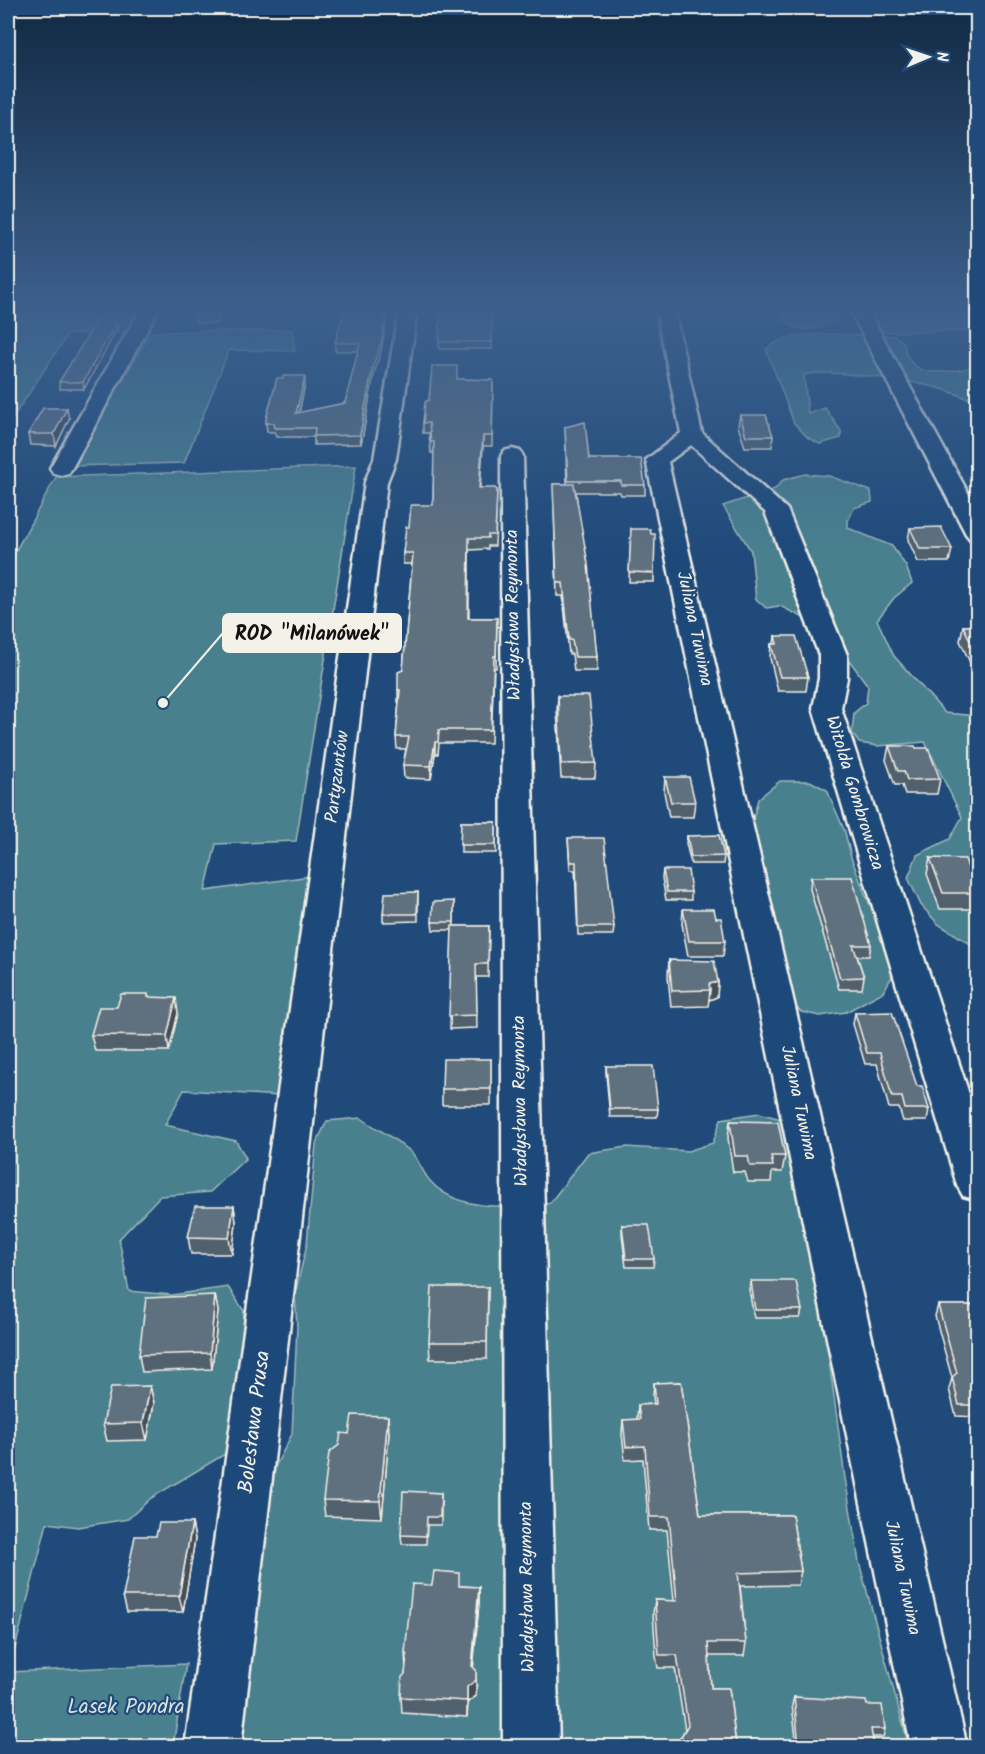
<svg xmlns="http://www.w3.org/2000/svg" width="985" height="1754" font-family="Kalam,sans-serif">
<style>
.green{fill:#4a808e;stroke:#9fb8bb;stroke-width:1.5}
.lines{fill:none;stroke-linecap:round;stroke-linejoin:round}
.minor-casing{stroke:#f4f1e8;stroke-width:5}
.minor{fill:#1f4a7a;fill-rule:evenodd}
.wall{fill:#51606d;stroke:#f4f1e8;stroke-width:1.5}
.shaded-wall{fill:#424e59;stroke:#f4f1e8;stroke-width:1.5}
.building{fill:#5e707f;stroke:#f4f1e8;stroke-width:1.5}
.labels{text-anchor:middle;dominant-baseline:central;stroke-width:4.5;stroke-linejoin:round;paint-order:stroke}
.street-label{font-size:18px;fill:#f4f1e8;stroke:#1f4a7a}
.near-street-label{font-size:21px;fill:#f4f1e8;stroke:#1f4a7a}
.near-park-label{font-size:21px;fill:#dae0da;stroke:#1f4a7a}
.leader{fill:none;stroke:#f4f1e8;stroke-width:2}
.callout-dot{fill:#f4f1e8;stroke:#1f4a7a;stroke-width:2}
.callout{fill:#f4f1e8;stroke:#f4f1e8;stroke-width:2}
.callout-label{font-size:20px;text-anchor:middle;font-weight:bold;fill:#111}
</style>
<rect width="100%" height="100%" fill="#1f4a7a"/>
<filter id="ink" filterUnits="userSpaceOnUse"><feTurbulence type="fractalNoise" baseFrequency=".0167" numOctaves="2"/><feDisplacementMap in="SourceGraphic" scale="12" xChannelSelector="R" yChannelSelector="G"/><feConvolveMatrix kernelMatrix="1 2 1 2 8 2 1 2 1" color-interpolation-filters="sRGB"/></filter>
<g filter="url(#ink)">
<path class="green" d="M8 310H143L130 333 68 334 8 425Z
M781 310H840L841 313C831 326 803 337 788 323 784 321 783 314 781 310Z
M865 310H977V331L875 332Z
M292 330 295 351 229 350 184 463 71 466 151 332Z
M827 334 895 336 904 343C908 383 949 372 977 366V401C964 398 951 391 938 388 912 381 827 368 804 375L808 414 825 408 841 431V438L820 444 808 438 794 423 766 349C785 334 805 335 827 334Z
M356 466 296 841 216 844 205 891 325 874 296 1097 184 1090 165 1125 236 1141 246 1158 210 1192 160 1196 119 1239 129 1291 172 1295 228 1287 244 1311 241 1396 225 1454 151 1498 128 1519 78 1527 47 1523 9 1672 186 1664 173 1746H8V565L56 477Z
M805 474 829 476 871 491 872 502 854 508 848 521V528L892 546 906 566 912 583 894 598 877 620 894 656 945 713 977 716V948L938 924 921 905 908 878 917 855 950 839 962 817 925 742 878 746 859 743 852 733 854 713 866 703 868 686 833 638 822 627 780 606 766 608 756 599 751 551 723 506 775 489 783 480Z
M780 781H810L827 790 845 832 851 857 866 896 883 931 896 970 883 992 846 1012 820 1016 801 1012 788 999 752 823 758 799Z
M759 1113 785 1120 825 1330 845 1478 859 1562 909 1746H230L234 1677 256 1523 274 1469 292 1434 297 1327 295 1294 307 1244 316 1144 327 1121 361 1118C377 1129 396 1139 411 1152 418 1158 423 1174 431 1182 457 1212 514 1208 550 1203L588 1153 626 1147 688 1151 713 1143 721 1119Z"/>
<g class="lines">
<g class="minor-casing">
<path id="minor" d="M140 310H158L72 468 69 473 61 475 53 473 50 468Z
M399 310H417L396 459 387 482 241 1746H185L365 482 374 459Z
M656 310H674L702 433 787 509 847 655V678L841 708 978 1121V1200L963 1196 957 1185 813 708 819 678V655L765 512 691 445 668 462 967 1746H911L646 460 681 433Z
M850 310H868L978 511V541L970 539 966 534Z
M512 449 520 451 523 456 559 1746H503L501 456 504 451Z"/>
</g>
<use href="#minor" class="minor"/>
</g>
<path class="wall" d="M196 310H223L217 323H196L195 313Z
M344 310H388L381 351 374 374 361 444 314 445V437H276L275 432H267L266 423 283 378 305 384 299 413 345 403 358 351H335V343Z
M492 313V349H439V342Z
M116 323 117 329 84 389H60L59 382Z
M457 379 493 380 492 446H483L480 488 497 490 495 546H488V549L469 550V618H497L496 668H494L491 743H439L438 754H435L431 779 404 778 403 765 406 749H397L396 737 399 702H398V690L403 670 412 564H403V553L409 527 433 505 434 453H431L429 433H423V423L429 400Z
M740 415 773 436 772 447H745L738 426Z
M69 419 56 446 30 445 28 434Z
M565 427 589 459 645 485V495H621L620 492H576L597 657V671H574L572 654H569L563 596H557L553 484H567Z
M910 528 952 549 949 562H918L908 540Z
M631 529 654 573V582H629Z
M963 626H978V680L960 641Z
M775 636 808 677 806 691H778L770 658 771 644H774Z
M558 696 596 763 595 778H561L557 710Z
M889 746 916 748 940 779 937 794H905L902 785H895L886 760Z
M665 777 695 802 693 817H669L664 792Z
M461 822H496V853H461Z
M687 836 724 856 723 864H691L686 843Z
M568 838 614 927 613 935H578L575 870H570Z
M930 858 977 893 973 909H940L927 874Z
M663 870 691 892V900H666L662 878Z
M811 877 871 945 869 956H857L864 977 862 989H839L810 889Z
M418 892V921L383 922V914Z
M454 901V926H489L488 977H476L477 1028 450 1029 452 930H433L432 922Z
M683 909 716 918 725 941 723 956H688L682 924Z
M669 960 718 982 717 997 709 1000 708 1006 671 1007 668 976Z
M975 991H978V1022L972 1006Z
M149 997 178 1013 169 1051H95L91 1035 117 1007Z
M855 1013 917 1086 929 1109 927 1121H903L899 1108H889L877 1064H865L853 1024Z
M491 1059V1105H442V1089Z
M606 1066 658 1109 657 1117H610L606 1074Z
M730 1121 785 1156 782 1172H772L771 1182H748L745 1172H733L728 1138Z
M234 1206 236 1223 232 1254H191L188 1237Z
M622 1225 654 1259 653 1267H626L622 1234Z
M751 1281 802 1310 800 1318H754L749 1289Z
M488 1287 487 1359H430L429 1342Z
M215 1295 218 1311 212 1369 142 1372 139 1355Z
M938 1305H978V1417L956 1416 949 1389 952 1378 935 1316Z
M681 1382 700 1515H792L801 1571 798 1585 740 1586 746 1643 744 1656H709L711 1688H729L736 1746H647L679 1740 685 1730 675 1668H658L656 1656 653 1614 655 1600 674 1601 667 1530H649L643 1459 625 1460 622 1434 623 1420H637L638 1405 654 1404 653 1396 654 1383Z
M150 1386 154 1403 147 1440 107 1441 103 1424Z
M389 1433 382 1518 325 1516 323 1500 339 1445 349 1434Z
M974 1471H978V1522L969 1487Z
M441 1493V1525H427L426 1544H402L401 1535Z
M192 1523 195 1539 183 1612H127L123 1596 156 1536Z
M460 1586 479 1587V1603L473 1667 477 1685 476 1696 468 1702 467 1717 402 1713 401 1697 406 1669 405 1653Z
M794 1697 867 1705 885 1729 883 1737H872L874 1746H797L792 1705Z"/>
<path class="shaded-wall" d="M218 310H223L217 323 216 313Z
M387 310H388L381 351 374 374 361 444 360 435 373 366Z
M116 323 117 329 84 389 83 382Z
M305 376V384L297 422 296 413Z
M67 408 69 419 56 446 54 434Z
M483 436V446L479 498V488Z
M435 742V754L431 779V766Z
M718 982 717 997 709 1000 710 990 709 984Z
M176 998 178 1013 169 1051 167 1036Z
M234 1206 236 1223 232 1254 229 1238Z
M215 1295 218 1311 212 1369 210 1353Z
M150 1386 154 1403 147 1440 143 1423Z
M388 1416 389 1433 382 1518 380 1501Z
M192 1523 195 1539 183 1612 179 1596Z
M479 1587V1603L472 1682V1666Z
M476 1670V1696L468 1702 467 1717V1687Z"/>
<path class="building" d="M196 310H218L216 313H195Z
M344 310H387L381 343 373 366 360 435 314 436 315 428H275L274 423H266V419L277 378H283V376H305L296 413 345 403 360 343H335Z
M440 313H492V342H439Z
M101 314 116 323 83 382H59Z
M432 366H457V379L493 380 492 436H483L479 488H495L497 490 495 535H488V538H469L468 618H497L496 656H494L491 730H439L438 742H435L431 766 403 765 409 737H396L400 690H398V672L403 670 413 553H403L406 527H409L411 505H433L434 442H431L429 423H423L425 402 429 400Z
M43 408H67L54 434H28Z
M740 415H766L773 436H746Z
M585 422 589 459H641L645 485H621V481H568L565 427Z
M553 484H574L588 564 597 657H575L572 640H569L563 583H557Z
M941 527 952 549H920L910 528Z
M631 529H650L651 534H655L654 573 629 572Z
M963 626H978V657Z
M775 636H796L808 677H780L771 644H777Z
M558 696H589L596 763 561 764Z
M889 746H915L916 748H928L940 779 907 780 904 771H898Z
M665 777H689L695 802H671Z
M461 822H496V845H460Z
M719 835 724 856 691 857 687 836Z
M568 838H604L614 927H578L576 862H570Z
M930 858 965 859 977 893H943Z
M663 870H688L691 892H667Z
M811 877H852L871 945H853L864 977 840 978Z
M418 892 417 914H383L385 893Z
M454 901V922H432L433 902Z
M683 909H714L716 918H721L725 941H689Z
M452 926H489L488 964H476L477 1015 449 1016Z
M669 960 714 961 718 982 709 984 710 990 672 991Z
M121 994H148V997L176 998 167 1036 91 1035 99 1007H117Z
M892 1012 917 1086H922L929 1109H905L902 1097H892L880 1053H867L855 1013Z
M443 1059H491V1089H442Z
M606 1066H653L658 1109H610Z
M730 1121 778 1122 785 1156H771L773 1166H750L748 1156H735Z
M195 1206H234L229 1238 188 1237Z
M622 1225H649L654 1259H626Z
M751 1281H796L802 1310H755Z
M432 1287H488L487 1342H429Z
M215 1295 210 1353 139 1355 146 1298Z
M938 1305H978V1405H959L952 1377 957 1373Z
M681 1382 700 1515H792L801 1571 738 1573 746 1643H708L711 1688H729L736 1746H647L679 1740 688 1725 677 1655H659L658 1642 655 1600 677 1601 669 1517H650L645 1446 626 1447 623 1420 640 1419 638 1405 656 1404 654 1383Z
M150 1386 143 1423 103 1424 111 1387Z
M352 1415 388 1416 380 1501 323 1500 329 1453 339 1445 341 1433 349 1434Z
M974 1471H978V1485Z
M403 1491 441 1493 440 1517H427L426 1536 401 1535Z
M159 1523H192L179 1596H123L135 1536H156Z
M434 1571 459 1573V1586L479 1587 472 1666 476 1670V1680L467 1687V1701L401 1697 402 1677 405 1674 407 1655 405 1653 412 1584 432 1585Z
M794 1697 866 1701 867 1705H882L885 1729H871L874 1746H799Z"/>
</g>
<linearGradient id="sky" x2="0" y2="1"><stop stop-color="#112943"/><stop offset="0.56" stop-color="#3c608d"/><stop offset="1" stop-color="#3c608d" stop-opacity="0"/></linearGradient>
<rect width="985" height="556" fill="url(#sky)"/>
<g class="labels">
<g class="street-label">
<text transform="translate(514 615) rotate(-91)">Władysława Reymonta</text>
<text transform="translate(694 629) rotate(78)">Juliana Tuwima</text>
<text transform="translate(338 777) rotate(-83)">Partyzantów</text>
<text transform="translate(854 793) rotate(73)">Witolda Gombrowicza</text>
<text transform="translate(521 1101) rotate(-91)">Władysława Reymonta</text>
<text transform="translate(798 1103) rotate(78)">Juliana Tuwima</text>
<text transform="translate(902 1578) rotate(78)">Juliana Tuwima</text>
<text transform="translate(528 1587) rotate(-91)">Władysława Reymonta</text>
</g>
<g class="near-street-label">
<text transform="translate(255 1422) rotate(-83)">Bolesława Prusa</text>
</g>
<g class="near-park-label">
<text x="126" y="1707">Lasek Pondra</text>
</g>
</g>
<path class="leader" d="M163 703L223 633"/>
<circle class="callout-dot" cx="163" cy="703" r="6"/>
<rect class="callout" x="223" y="614" width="178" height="38" rx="6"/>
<g class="callout-label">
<text x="312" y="640">ROD "Milanówek"</text>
</g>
<rect width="985" height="1754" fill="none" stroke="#1f4a7a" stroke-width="30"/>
<rect x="15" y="15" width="955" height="1724" fill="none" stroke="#f4f1e8" stroke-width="2" filter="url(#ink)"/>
<g transform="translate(928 57) rotate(88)" stroke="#1f4a7a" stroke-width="4.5" paint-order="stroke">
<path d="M0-4.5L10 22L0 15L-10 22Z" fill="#f4f1e8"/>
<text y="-9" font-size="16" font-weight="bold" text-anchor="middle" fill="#f4f1e8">N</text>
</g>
</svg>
